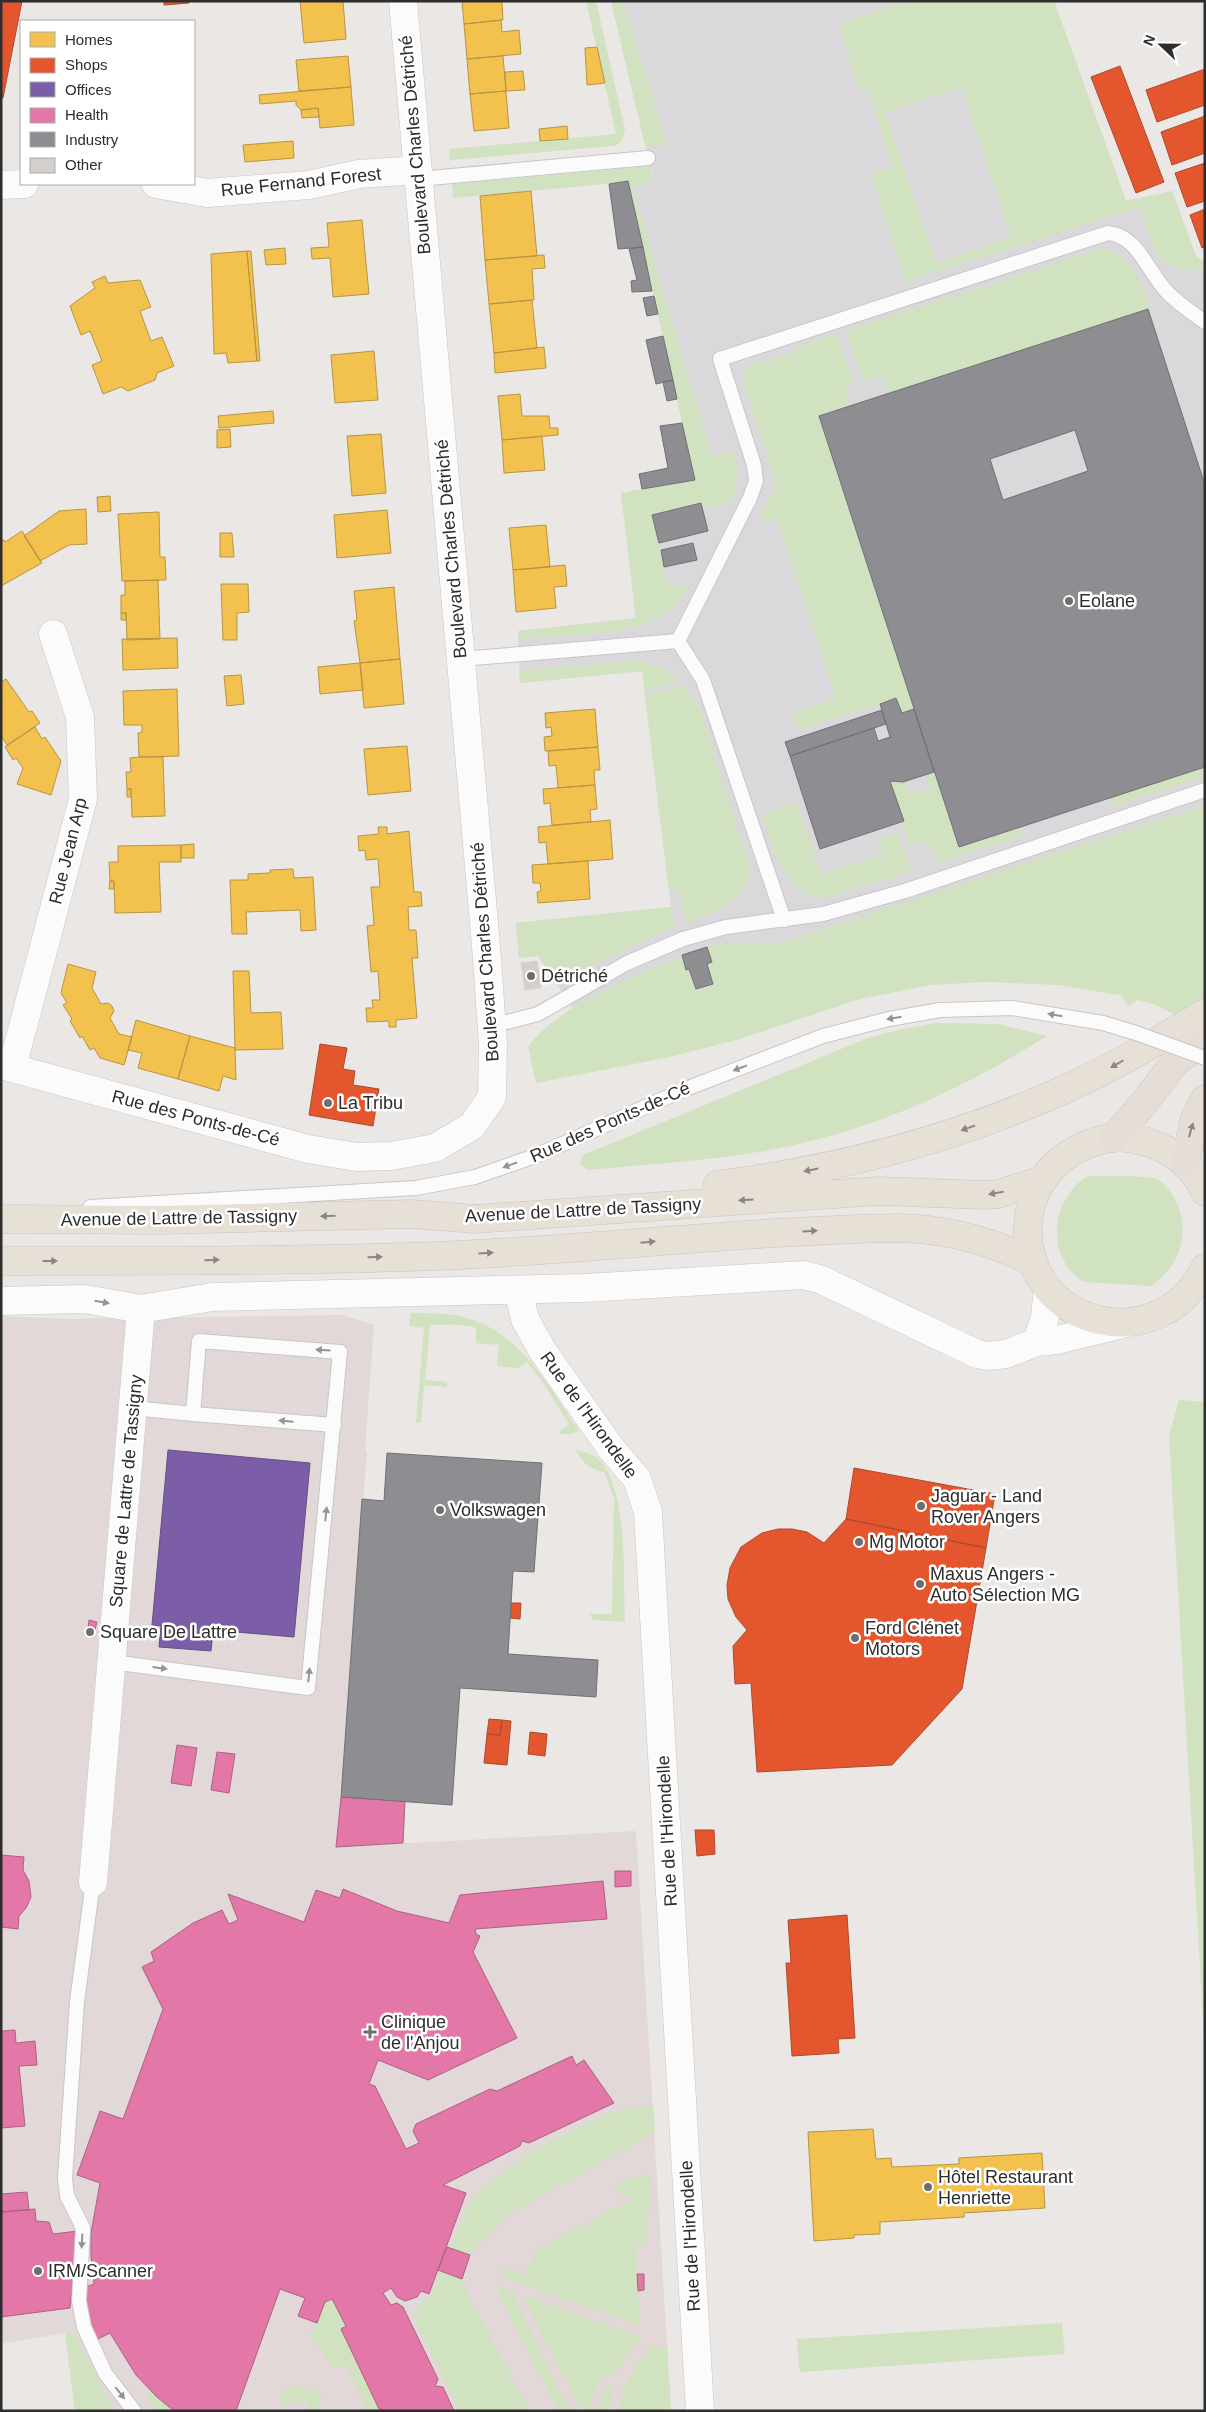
<svg xmlns="http://www.w3.org/2000/svg" width="1206" height="2412" font-family="Arial,sans-serif">
<style>
.industrial{fill:#dad8da}
.medical{fill:#e2d8d8}
.green{fill:#d1e2c0;fill-rule:evenodd}
.homes{fill:#f2c14e;stroke:#b79544}
.shops{fill:#e4572e;stroke:#ad4a2e}
.offices{fill:#7b5ea7;stroke:#644f82}
.health{fill:#e377a8;stroke:#ac6183}
.industry{fill:#8d8d92;stroke:#707074;fill-rule:evenodd}
.building{fill:#d2cfcd;stroke:#d5d2d0}
.lines{fill:none;stroke-linecap:round;stroke-linejoin:round}
.service-casing{stroke:#c7c6c7;stroke-width:16}
.minor-casing{stroke:#c7c6c7;stroke-width:29}
.primary-casing{stroke:#c6c4c3;stroke-width:29}
.trunk-casing{stroke:#c6c4c3;stroke-width:29}
.service{stroke:#fcfbfb;stroke-width:14}
.minor{stroke:#fcfbfb;stroke-width:28}
.primary{stroke:#e6e0d6;stroke-width:28}
.trunk{stroke:#e6ded6;stroke-width:28}
.service-bridge-casing{stroke:#c7c6c7;stroke-width:16;stroke-linecap:butt}
.service-bridge{stroke:#fcfbfb;stroke-width:14}
.oneway{fill:#949494}
.oneway2{fill:#8a8682}
.poi-dot{fill:#6f6e6d;stroke:#fff;stroke-width:2}
.labels{text-anchor:middle;dominant-baseline:central;stroke-width:5;stroke-linejoin:round;paint-order:stroke}
.street-label{font-size:18px;fill:#2d2d2d;stroke:#fff}
.poi-label{font-size:18px;fill:#2d2d2d;stroke:#fff;text-anchor:start}
</style>
<rect width="100%" height="100%" fill="#eae7e4"/>
<path class="industrial" d="M611 1H1054L1126 201 1172 191 1196 256 1205 263V923L713 984 581 1021 538 956 519 958 516 923 671 907 642 671 520 683 518 631 636 618 621 493 695 480 628 181 652 174Z"/>
<path class="medical" d="M343 1315 374 1325 365 1450 367 1451 336 1847 636 1831 671 2411H75L65 2333 1 2344V1316L65 1319Z"/>
<path class="green" d="M586 1H596L625 130 621 142 614 146 450 160 449 149 616 134Z
M611 1H623L667 144 646 149Z
M910 1H1054L1126 201 1172 191 1196 256 1205 263V270H1181L1158 258 1139 207 905 282 871 174 893 168 868 88 859 91 839 23ZM961 87 1011 237 936 263 885 112Z
M650 166 652 180 633 188 712 456 729 452 734 454C740 475 738 483 731 502L702 508 701 504 652 515 666 580 671 586 690 587C681 598 672 610 659 617 625 637 558 636 518 639V631L636 619 621 493 695 480 628 182 453 198 452 184Z
M1105 248C1133 259 1141 281 1150 308L888 394 882 375 863 381 846 330Z
M837 333 854 384 845 387 851 406 914 709 902 713 896 699 799 730 793 712 836 698 777 519 761 524C759 507 776 497 775 479L744 383V372L750 365 795 352 797 346Z
M640 660 667 670 679 681 645 691 642 671 520 683 519 671Z
M683 685 698 704 749 863C753 903 716 910 687 923L678 890H669L645 696Z
M1205 767V776L1111 807 1109 799Z
M934 772 959 847 1020 827 1023 836 937 863 932 846 921 842 909 846 890 781 904 782 909 794 930 788 926 775Z
M797 803 821 874 883 854 878 838 898 832 911 872 829 897C783 900 773 848 762 815Z
M1205 805V1003L1185 1019 1153 1004 1137 1000 1129 1006 1120 995 1059 985 987 982 930 985 860 999 740 1039 665 1058 536 1083 528 1047C556 1007 637 974 682 957L686 969H689L696 988 713 984 707 964V947C728 940 755 946 779 943Z
M671 907 675 926 555 982 538 956 519 958 516 923Z
M936 1023 997 1024 1047 1036C961 1090 876 1129 775 1149 714 1161 649 1164 587 1170L580 1164 583 1155 868 1038 902 1029Z
M1088 1176C1102 1176 1147 1175 1157 1179 1163 1181 1169 1190 1173 1196 1192 1227 1182 1266 1151 1286L1083 1282C1045 1256 1050 1199 1088 1176Z
M411 1313C424 1313 439 1313 453 1315 516 1324 546 1383 579 1431L572 1434H560L558 1432 569 1424 542 1381 527 1362 519 1368 497 1366 499 1345 476 1343V1328C462 1323 445 1325 430 1325L425 1380 447 1382V1387L424 1385 421 1423H416L424 1328 409 1326Z
M1179 1400 1205 1402V2054L1169 1436Z
M578 1450C583 1452 592 1454 596 1457 629 1482 623 1583 625 1622L593 1620 590 1614H612L614 1498 604 1472C591 1470 583 1463 576 1451Z
M653 2105 655 2131 650 2135 507 2215 470 2255 450 2248C458 2228 466 2207 480 2191 504 2164 581 2123 615 2112 627 2108 641 2107 653 2105Z
M643 2175 651 2176 646 2244 636 2245 640 2326 509 2279 501 2274 504 2266 524 2276 538 2248 632 2199 614 2189 629 2179Z
M440 2272 462 2279 471 2301 530 2411H459L413 2317 422 2301 430 2298Z
M501 2286 514 2292 519 2307 557 2386 573 2411H559L511 2319 498 2290Z
M524 2295 641 2337 625 2358 615 2376C594 2374 597 2394 589 2409L580 2407 538 2327Z
M332 2299 346 2326 341 2329 379 2408 386 2411H368L345 2364 333 2369 311 2335 325 2302Z
M1062 2323 1065 2354 800 2372 799 2368 797 2339Z
M65 2333H74L114 2411H75Z
M649 2347H667L671 2411H618L624 2386Z
M608 2385 613 2387 608 2411H597L605 2386Z
M299 2386 319 2392 322 2399 316 2411H305L309 2400 281 2405C281 2392 288 2389 299 2386Z
M149 2389 174 2411H159L146 2398Z"/>
<path class="homes" d="M300 1H343L346 39 304 43Z
M462 1H502L503 20 464 24Z
M501 20 502 32 519 30 521 54 467 59 464 24Z
M597 47 605 83 587 85 585 48Z
M348 56 351 87 299 91 296 60Z
M503 56 506 91 470 94 467 59Z
M523 71 525 90 506 91 505 72Z
M351 87 354 125 320 128 318 108 301 110 296 105V101L260 104 259 95Z
M506 91 509 128 474 131 470 94Z
M318 108 319 117 302 118 301 110Z
M567 126 568 139 540 141 539 129Z
M293 141 294 158 245 162 243 145Z
M531 191 537 256 485 260 480 196Z
M362 220 369 294 333 297 330 258 312 259 311 248 329 247 327 223Z
M285 248 286 264 266 265 264 250Z
M247 251 257 361 228 363 226 353 214 354 211 254Z
M247 251H251L260 361H257Z
M544 255 545 268 532 269 534 300 489 304 485 260Z
M105 276 108 283 140 280 151 307 140 311 151 341 162 337 174 366 157 373 155 380 128 391 121 387 103 394 92 365 102 361 90 331 81 335 70 306 95 288 92 282Z
M532 300 537 348 494 353 489 304Z
M544 347 546 368 495 373 494 353Z
M374 351 378 400 335 403 331 355Z
M520 394 522 416H549L550 428H558V435L502 440 498 396Z
M273 411 274 423 219 428 218 416Z
M230 429 231 447 217 448V430Z
M381 434 386 493 352 496 347 436Z
M542 436 545 470 504 473 502 440Z
M110 496 111 511 98 512 97 497Z
M86 509 87 544 69 545 40 561 24 536 59 511Z
M387 510 391 553 337 558 334 515Z
M159 512 160 557H165L166 580 122 581 118 514Z
M546 525 550 567 513 570 509 528Z
M22 531 42 563 1 586V541L4 540 5 542Z
M220 533H232L234 557H220Z
M565 565 567 586 554 587 556 608 516 612 513 570Z
M158 580 160 639 127 640 126 613H121V595H125V581Z
M221 584H248L249 612 237 613V640H223Z
M394 587 400 659 360 663 354 621 357 620 354 591Z
M121 613H126V620H121Z
M177 638 178 668 123 670 122 639Z
M400 659 404 704 364 708 360 663Z
M360 663 363 690 320 694 318 667Z
M241 675 244 704 227 706 224 676Z
M6 679 29 712 32 711 40 723 7 745 1 736V682Z
M177 689 179 756 139 757 138 733 142 732V725H124L123 691Z
M595 709 598 747 545 751 544 737 552 736 551 727 546 728 545 713Z
M35 727 42 739 45 737 61 761 51 795 17 784 23 768 16 758 13 760 5 747Z
M407 746 411 791 368 795 364 749Z
M598 747 600 770H594L595 785 558 788 556 765 549 766 548 751Z
M139 757H163L165 816 132 817 131 789H127L126 772H131L130 758Z
M595 785 597 809 590 810 591 822 552 825 550 803 544 804 543 789Z
M127 789H131V797H127Z
M610 820 613 859 548 864 546 842 539 843 538 827Z
M378 827H387V834L409 831 414 892H421L422 906 408 907 409 930H416L418 958H412L417 1018 396 1020V1027H389V1021L367 1022 366 1008H373L372 1000H380L378 971 371 972 367 926 374 925 371 887H380L378 859 366 860 365 850 359 851 358 836 379 834Z
M194 844V858H181V845Z
M181 845V862H159L161 912 115 913 114 881H110L109 862H118V846Z
M588 861 590 899 538 903 537 892 541 891 540 883H533L532 865Z
M293 869 294 878 313 877 316 930 301 931 300 910 246 912 247 934H232L230 880H248V874L270 873V870Z
M110 881H114V889H109Z
M68 964 96 972 92 988 101 1004 108 1003 112 1006 114 1011 110 1018 119 1034 132 1037 124 1065 100 1058 94 1048 90 1050 82 1036 80 1038 70 1021 72 1019 63 1005 67 1003 61 993Z
M233 971H249L251 1013 281 1012 283 1049 235 1050Z
M136 1020 190 1036 178 1079 138 1068 142 1053 128 1050Z
M190 1036 235 1048 236 1080 223 1076 219 1091 178 1079Z
M873 2129 876 2159 891 2158 892 2167 959 2164V2158L1042 2153 1045 2208 964 2213V2217L880 2222V2234L854 2235V2238L814 2241 808 2132Z"/>
<path class="shops" d="M1 1H22L3 98H1Z
M164 1H189V3L164 5Z
M1120 66 1164 182 1136 193 1091 77Z
M1205 69V105L1157 122 1146 90Z
M1205 116V153L1172 165 1161 132Z
M1205 163V201L1187 207 1175 173Z
M1205 209V247L1202 248 1190 215Z
M320 1044 347 1048 343 1069 355 1071 353 1085 379 1089 373 1126 309 1115Z
M854 1468 995 1494 986 1548 846 1519Z
M846 1519 986 1548 962 1689 892 1765 757 1772 751 1683 735 1684 733 1646 747 1630 736 1617 728 1599 727 1585 730 1568 741 1547 762 1533 778 1529H792L807 1532 824 1543Z
M511 1603H521L520 1619 510 1618Z
M489 1719 502 1720 500 1735 487 1734Z
M502 1720 511 1721 507 1765 484 1763 487 1734 500 1735Z
M530 1732 547 1734 545 1756 528 1754Z
M695 1830H714L715 1854 697 1856Z
M847 1915 855 2038 838 2039 839 2053 792 2056 786 1963H791L788 1920Z"/>
<path class="offices" d="M168 1450 310 1463 294 1637 213 1630 211 1651 159 1647 161 1626 152 1625Z"/>
<path class="health" d="M89 1620 97 1622 93 1637 87 1636Z
M177 1745 197 1748 191 1786 171 1783Z
M217 1752 235 1754 229 1793 211 1790Z
M341 1797 405 1801 403 1843 336 1847Z
M1 1855 24 1857 23 1870 29 1881 31 1897 26 1908 19 1916 18 1929 1 1927Z
M615 1871H631V1886L615 1887Z
M603 1881 607 1919 475 1929 476 1934 480 1936 473 1952 517 2038 428 2080 378 2060 369 2084 375 2086 406 2149 419 2143 413 2131 416 2124 490 2089 497 2091 572 2056 576 2065 584 2060 614 2103 529 2143 522 2141 520 2146 443 2185 466 2193 429 2294 421 2291 417 2297 405 2301 397 2297 391 2288 383 2293 391 2305 397 2303 403 2307 438 2379 435 2386 443 2387 454 2411H386L379 2409 341 2329 346 2326 332 2299 325 2302 317 2323 298 2316 305 2298 280 2289 236 2411H174L157 2397 136 2375 110 2333 94 2341 84 2308 86 2287 94 2284 91 2256V2233L100 2183 77 2175 100 2111 123 2119 163 2009 142 1967 154 1961 151 1952 193 1923 222 1910 229 1924 238 1920 228 1894 304 1922 316 1890 340 1898 343 1889 397 1911 449 1923 460 1895Z
M15 2030 16 2043 35 2041 37 2065 19 2066 25 2126 1 2128V2031Z
M27 2192 29 2210 2 2212 1 2194Z
M35 2209 36 2221 49 2222 53 2234 78 2231 70 2308 1 2317V2212Z
M447 2247 470 2255 462 2279 438 2270Z
M637 2274H644V2290L638 2291Z"/>
<path class="industry" d="M628 181 643 247 618 249 609 184Z
M643 247 652 291 632 292 631 281 637 280 629 249Z
M654 296 658 314 647 316 643 298Z
M1148 309 1205 485V767L959 847 819 416ZM1075 430 1088 471 1003 500 990 459Z
M663 336 673 380 656 384 646 340Z
M673 380 677 399 667 401 663 382Z
M682 423 695 480 642 489 639 474 668 468 660 426Z
M701 503 708 531 659 543 652 515Z
M693 543 697 560 664 567 661 550Z
M896 698 902 713 914 709 934 772 903 782 890 781 904 821 820 849 790 756 874 728 878 741 890 737 880 704Z
M882 710 886 724 790 756 785 742Z
M707 947 712 962 707 964 713 984 696 989 689 969 686 970 682 955Z
M387 1453 542 1463 534 1572 513 1571 508 1654 598 1660 596 1697 460 1688 452 1805 341 1797 362 1499 384 1501Z"/>
<path class="building" d="M537 961 541 988 525 990 521 963Z"/>
<g class="lines">
<g class="service-casing">
<path id="service" d="M419 179 648 158
M678 641 750 498 756 481 754 465 720 359 1108 233C1139 236 1147 272 1168 293 1179 304 1192 313 1205 322
M678 641 703 680 784 920
M461 659 678 641
M491 1026 538 1014 627 963 683 939 726 927 823 914 905 891 1205 790
M90 1207 416 1188 475 1177 538 1155 683 1090 823 1036 889 1019 940 1010 1012 1008 1103 1023
M193 1414 334 1425
M112 1662 308 1688 340 1352 199 1341 193 1414 133 1408
M93 1882 77 2002 65 2178 67 2196 83 2228 79 2301 84 2327 105 2373 134 2411"/>
</g>
<g class="minor-casing">
<path id="minor" d="M156 184 207 193 309 185 359 174 418 170
M1 185 24 184
M1 1065 308 1149 357 1157 391 1156 435 1148 472 1126 492 1097 493 1044 486 946 403 1
M12 1068 83 799 80 717 53 634
M518 1290 525 1319 542 1350 610 1447 637 1479 648 1512 700 2411
M1 1301 85 1299 141 1309 212 1297 585 1288 804 1275 822 1280 977 1354 988 1356 1006 1354 1037 1342 1057 1340 1123 1324
M1037 1342 1045 1317 1048 1289
M93 1882 141 1309"/>
</g>
<g class="primary-casing">
<path id="primary" d="M717 1185C840 1169 960 1138 1072 1086 1118 1065 1161 1039 1205 1013
M1205 1192C1192 1161 1161 1142 1128 1138 1101 1135 1072 1148 1053 1167 1038 1183 1029 1204 1028 1225 1023 1328 1160 1360 1205 1268
M1 1219 160 1220 412 1214 475 1219 878 1191 985 1195 998 1194 1043 1180
M1 1261C146 1261 292 1261 437 1256 592 1250 747 1230 903 1228 950 1230 993 1241 1034 1263"/>
</g>
<g class="trunk-casing">
<path id="trunk" d="M1113 1138 1144 1103 1175 1062 1205 1040
M1185 1164 1195 1118 1205 1099"/>
</g>
<use href="#service" class="service"/>
<use href="#minor" class="minor"/>
<use href="#primary" class="primary"/>
<use href="#trunk" class="trunk"/>
<g class="service-bridge-casing">
<path id="service-bridge" d="M1103 1023 1136 1033 1205 1058"/>
</g>
<use href="#service-bridge" class="service-bridge"/>
</g>
<defs><path id="oneway-solid" d="M-6-.8H1V-3.2L6.5 0L1 3.2V.8H-6Z" transform="scale(1.25)"/></defs>
<g class="oneway">
<use href="#oneway-solid" transform="translate(1055 1015) rotate(-170)"/>
<use href="#oneway-solid" transform="translate(894 1018) rotate(170)"/>
<use href="#oneway-solid" transform="translate(740 1068) rotate(159)"/>
<use href="#oneway-solid" transform="translate(510 1165) rotate(161)"/>
<use href="#oneway-solid" transform="translate(102 1302) rotate(10)"/>
<use href="#oneway-solid" transform="translate(323 1350) rotate(-176)"/>
<use href="#oneway-solid" transform="translate(286 1421) rotate(-175)"/>
<use href="#oneway-solid" transform="translate(326 1514) rotate(-84)"/>
<use href="#oneway-solid" transform="translate(160 1668) rotate(7)"/>
<use href="#oneway-solid" transform="translate(309 1675) rotate(-84)"/>
<use href="#oneway-solid" transform="translate(82 2241) rotate(93)"/>
<use href="#oneway-solid" transform="translate(120 2393) rotate(52)"/>
</g>
<g class="oneway2">
<use href="#oneway-solid" transform="translate(1117 1064) rotate(150)"/>
<use href="#oneway-solid" transform="translate(968 1128) rotate(161)"/>
<use href="#oneway-solid" transform="translate(1191 1130) rotate(-74)"/>
<use href="#oneway-solid" transform="translate(811 1170) rotate(169)"/>
<use href="#oneway-solid" transform="translate(996 1193) rotate(170)"/>
<use href="#oneway-solid" transform="translate(746 1200) rotate(176)"/>
<use href="#oneway-solid" transform="translate(328 1216) rotate(179)"/>
<use href="#oneway-solid" transform="translate(810 1231) rotate(-3)"/>
<use href="#oneway-solid" transform="translate(648 1242) rotate(-5)"/>
<use href="#oneway-solid" transform="translate(486 1253) rotate(-4)"/>
<use href="#oneway-solid" transform="translate(375 1257) rotate(-1)"/>
<use href="#oneway-solid" transform="translate(212 1260) rotate(-1)"/>
<use href="#oneway-solid" transform="translate(50 1261)"/>
</g>
<g class="poi-dot">
<circle cx="1069" cy="601" r="5"/>
<circle cx="531" cy="976" r="5"/>
<circle cx="328" cy="1103" r="5"/>
<circle cx="921" cy="1506" r="5"/>
<circle cx="440" cy="1510" r="5"/>
<circle cx="859" cy="1542" r="5"/>
<circle cx="920" cy="1584" r="5"/>
<circle cx="90" cy="1632" r="5"/>
<circle cx="855" cy="1638" r="5"/>
<path d="M367.5 2024.5h5v5h5v5h-5v5h-5v-5h-5v-5h5z"/>
<circle cx="928" cy="2187" r="5"/>
<circle cx="38" cy="2271" r="5"/>
</g>
<g class="labels">
<g class="street-label">
<text transform="translate(415 145) rotate(-95)">Boulevard Charles Détriché</text>
<text transform="translate(301 182) rotate(-6)">Rue Fernand Forest</text>
<text transform="translate(451 549) rotate(-95)">Boulevard Charles Détriché</text>
<text transform="translate(68 851) rotate(-76)">Rue Jean Arp</text>
<text transform="translate(485 952) rotate(-94)">Boulevard Charles Détriché</text>
<text transform="translate(196 1118) rotate(15)">Rue des Ponts-de-Cé</text>
<text transform="translate(610 1122) rotate(-24)">Rue des Ponts-de-Cé</text>
<text transform="translate(583 1210) rotate(-3)">Avenue de Lattre de Tassigny</text>
<text transform="translate(179 1218) rotate(-1)">Avenue de Lattre de Tassigny</text>
<text transform="translate(589 1415) rotate(54)">Rue de l'Hirondelle</text>
<text transform="translate(126 1491) rotate(-85)">Square de Lattre de Tassigny</text>
<text transform="translate(667 1831) rotate(-93)">Rue de l'Hirondelle</text>
<text transform="translate(690 2236) rotate(-93)">Rue de l'Hirondelle</text>
</g>
<g class="poi-label">
<text x="1079" y="601">Eolane</text>
<text x="541" y="976">Détriché</text>
<text x="338" y="1103">La Tribu</text>
<text x="931" y="1496">Jaguar - Land<tspan x="931" dy="21">Rover Angers</tspan></text>
<text x="450" y="1510">Volkswagen</text>
<text x="869" y="1542">Mg Motor</text>
<text x="930" y="1574">Maxus Angers -<tspan x="930" dy="21">Auto Sélection MG</tspan></text>
<text x="865" y="1628">Ford Clénet<tspan x="865" dy="21">Motors</tspan></text>
<text x="100" y="1632">Square De Lattre</text>
<text x="381" y="2022">Clinique<tspan x="381" dy="21">de l'Anjou</tspan></text>
<text x="938" y="2177">Hôtel Restaurant<tspan x="938" dy="21">Henriette</tspan></text>
<text x="48" y="2271">IRM/Scanner</text>
</g>
</g>
<rect width="1206" height="2412" fill="none" stroke="#2d2d2d" stroke-width="5"/>
<rect x="20" y="20" width="175" height="165" fill="#ffffff" stroke="#ababab"/>
<rect x="30" y="32" width="25" height="15" fill="#f2c14e" stroke="#ababab"/>
<text x="65" y="45" font-size="15" fill="#2d2d2d">Homes</text>
<rect x="30" y="58" width="25" height="15" fill="#e4572e" stroke="#ababab"/>
<text x="65" y="70" font-size="15" fill="#2d2d2d">Shops</text>
<rect x="30" y="82" width="25" height="15" fill="#7b5ea7" stroke="#ababab"/>
<text x="65" y="95" font-size="15" fill="#2d2d2d">Offices</text>
<rect x="30" y="108" width="25" height="15" fill="#e377a8" stroke="#ababab"/>
<text x="65" y="120" font-size="15" fill="#2d2d2d">Health</text>
<rect x="30" y="132" width="25" height="15" fill="#8d8d92" stroke="#ababab"/>
<text x="65" y="145" font-size="15" fill="#2d2d2d">Industry</text>
<rect x="30" y="158" width="25" height="15" fill="#d2cfcd" stroke="#ababab"/>
<text x="65" y="170" font-size="15" fill="#2d2d2d">Other</text>
<g transform="translate(1161 45) rotate(292)" stroke="#ffffff" stroke-width="4" paint-order="stroke">
<path d="M0-4L9 19L0 12L-9 19Z" fill="#2d2d2d"/>
<text y="-8" font-size="14" font-weight="bold" text-anchor="middle" fill="#2d2d2d">N</text>
</g>
</svg>
